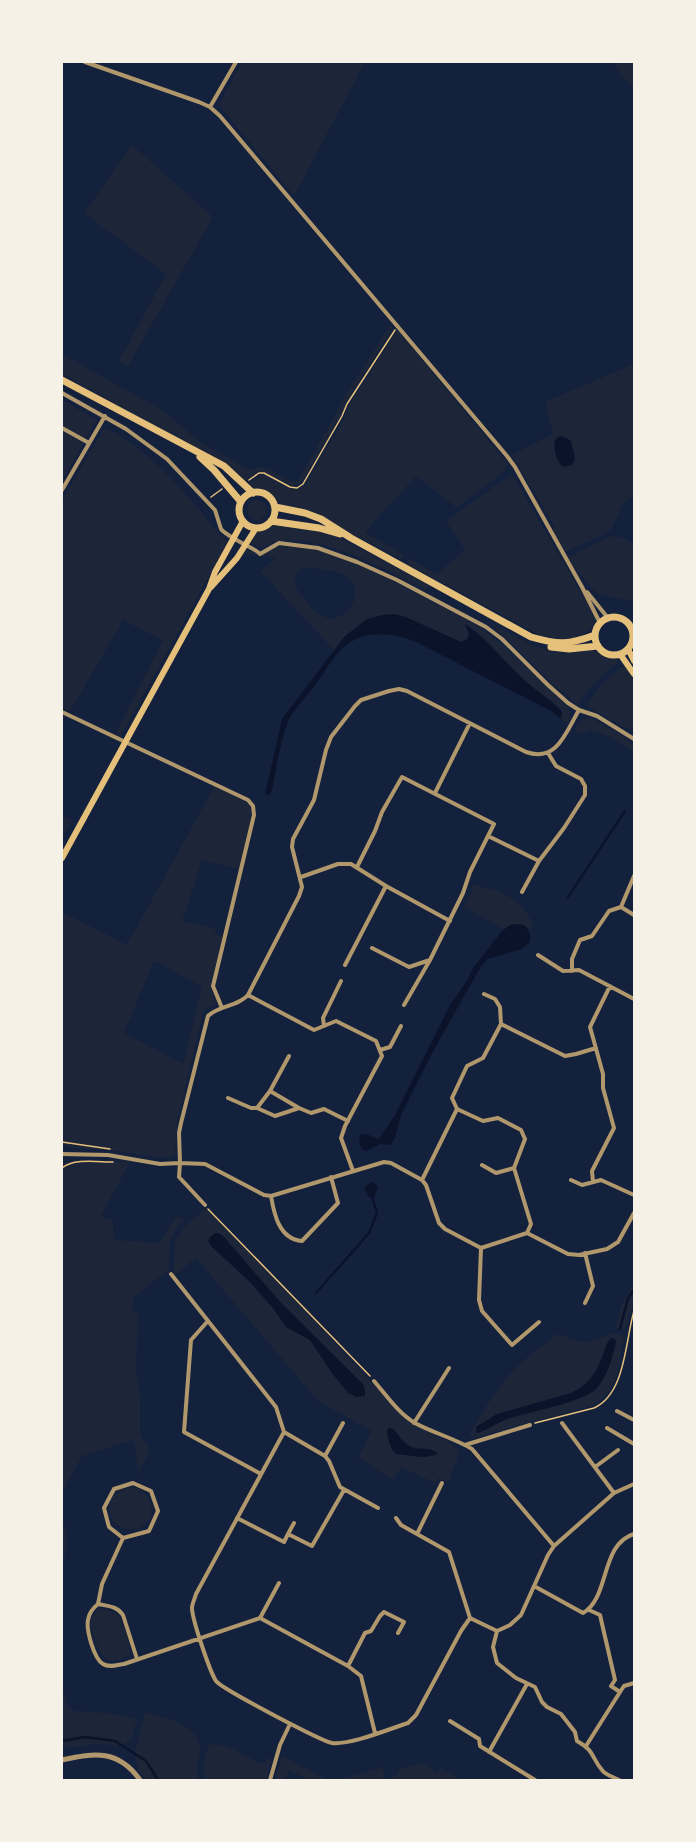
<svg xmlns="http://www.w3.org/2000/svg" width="696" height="1842" font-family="Poppins,sans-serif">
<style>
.green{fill:#1d2539;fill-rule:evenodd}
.water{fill:#0b132b}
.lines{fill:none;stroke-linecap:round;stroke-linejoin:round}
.stream{stroke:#0b132b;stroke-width:2.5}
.path{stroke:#e5c07b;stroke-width:1.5}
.minor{stroke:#b1986c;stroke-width:4}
.tertiary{stroke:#b1986c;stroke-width:5}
.secondary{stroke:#e5c07b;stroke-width:6}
.primary{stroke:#e5c07b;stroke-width:7}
</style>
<rect width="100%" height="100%" fill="#14213d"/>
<path class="green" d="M242 62H365L294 196 219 105Z
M612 62H634V90Z
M132 145 213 217 128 366 119 361 166 274 84 213Z
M390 325 393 328 345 404 342 413 302 482 297 485H291L262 471 257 472 245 482 229 466 62 374V354L160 409 184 428 198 441 250 470C271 461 276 477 294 482L298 480 336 414 341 403Z
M396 332H399L508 464 505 468 506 470 457 508 416 476 365 532 404 555 401 559 306 510 281 505 269 492 251 487 247 484 262 474C277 478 290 497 305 485L343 420 349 405Z
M634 364V495C617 506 621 515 610 530 606 535 573 548 565 552L552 530 555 527 511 455 553 434 545 402ZM560 436 566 437 572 443 571 447 575 453 561 465C556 458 552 445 556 437Z
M62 400 95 419 96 421 62 482Z
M104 428C114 431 124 438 133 445 169 471 193 503 222 537L228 542 121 736 116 733 163 640 123 620 70 711 62 707V500Z
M512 474 595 616V624C583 641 564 640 545 638L407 564 408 558 437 574 465 550 446 521Z
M247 510a10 10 0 1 1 20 0a10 10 0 1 1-20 0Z
M281 523 335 535 429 585 425 590C383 569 326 535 278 541 272 541 268 546 262 548L249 543 258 530 275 524Z
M610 536 627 539 634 546V602L597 594 572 565 568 558Z
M282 546 316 549 336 555 381 575 463 617 484 631 498 641 566 705 570 713 569 721 566 722 561 719 562 711C552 700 540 694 529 684 507 665 490 641 466 624L469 634 467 639 461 642 422 625 345 636 334 650 260 571 276 558 246 554 244 553 246 549C266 559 265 548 282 546ZM309 567C320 569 335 570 345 576 369 590 346 628 322 616 316 613 311 607 307 602 299 593 293 587 295 575L301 569Z
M491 624C532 642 543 660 593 650 601 655 606 657 615 656L619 662C602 675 589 687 578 705L555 686Z
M625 665 634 677V729L626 728 586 706C597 689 608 676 625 665Z
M586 718H591L622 735 634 745V753C621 742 607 735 591 730L588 732 577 733 575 728 582 719Z
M214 787 247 802C259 814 244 853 240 869L202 860 182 921 216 929 215 934 223 936 211 985 216 1004 206 1009 203 1013 177 1122 175 1154 172 1157 161 1158 109 1150 71 1148 62 1145V912L127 945ZM154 960 202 987 183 1064 124 1033Z
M62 816 72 820 62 839Z
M472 885C498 889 528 899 533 929 522 928 515 922 505 929L463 907 472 891Z
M86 1160 130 1162 101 1216 113 1220V1233L115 1240 159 1243 177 1216 185 1220C166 1237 170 1247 169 1271L149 1284 139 1295H134L132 1312H138L136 1371 140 1398V1432L144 1441 148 1445V1454L138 1474 135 1443 132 1440 82 1456 62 1493V1163Z
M206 1208 326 1333 406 1420 452 1444 459 1452 457 1460 448 1482 438 1478 435 1483 401 1467 394 1479H391L359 1457 372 1431 318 1401 196 1258 173 1276 175 1241 184 1227ZM223 1236 282 1304 339 1362 332 1373 310 1340 286 1327 273 1308 250 1282 228 1260 217 1252ZM392 1428 410 1447 430 1449 438 1454C426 1460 405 1456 393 1451L389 1429Z
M634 1284V1302L625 1330 616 1328 621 1305Z
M615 1333 624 1335C618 1366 622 1386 594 1405L473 1438 471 1437 470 1433C485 1407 501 1381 523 1361 534 1351 546 1344 557 1334L585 1343ZM608 1341 616 1342 608 1368 602 1380 598 1387 587 1395 501 1421 477 1433 475 1430 497 1414 571 1393C596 1381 599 1365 608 1341Z
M131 1487C155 1488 161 1527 132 1529 125 1529 120 1527 115 1523 107 1517 108 1502 115 1495 119 1490 125 1489 131 1487Z
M62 1515C66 1531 71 1547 62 1563Z
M99 1608 118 1614C124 1626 130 1641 130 1655 109 1668 99 1657 94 1637 93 1632 90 1624 91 1619 93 1615 96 1611 99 1608Z
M62 1683 67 1704 73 1711C95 1712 116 1712 137 1720L131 1738 128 1741 120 1746 97 1744 62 1748Z
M149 1713C167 1719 201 1725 200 1750 200 1760 194 1769 199 1780H147L138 1770 135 1751 145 1714Z
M214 1744 227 1746 258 1762 264 1763 269 1757 271 1759 266 1780H205L203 1766 208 1746Z
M282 1756 328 1780H309L289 1770 284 1780H275Z
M423 1763 436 1773 440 1768 462 1780H393L392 1776H397L398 1771 400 1769Z
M382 1767 386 1780H339Z"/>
<path class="water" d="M561 436 571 441C571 449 577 454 574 462L571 465 563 467C556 460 553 449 555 440Z
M394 614 406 617 461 642 467 639 469 634 465 624C490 641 506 665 529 684 540 694 552 700 562 712L561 719 551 711 416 642C395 634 368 629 348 644 335 653 325 671 316 684 308 695 294 709 288 721 281 739 276 770 272 790L270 794 267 795 265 794 282 719 345 636 367 619 382 615Z
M517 924 523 925 527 928 530 934V942L522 949 488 959 482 965C454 1013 427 1061 403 1111 397 1122 399 1136 390 1145L380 1144 367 1151 362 1150 360 1146 359 1135 366 1134 379 1139 395 1115 450 1005 466 982 473 968 502 931 510 925Z
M372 1182 376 1184 378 1188 373 1200 368 1196 364 1187Z
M215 1233H219L223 1236 282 1304 363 1384 365 1389V1396L357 1397 348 1393 332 1373 310 1340 286 1327 273 1308 250 1282 211 1246 208 1241 211 1236Z
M612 1338 615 1339 616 1342C613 1357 607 1376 597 1388 584 1402 530 1412 510 1418 498 1422 488 1430 477 1433L476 1427 497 1414 571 1393C596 1381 599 1365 608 1341Z
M389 1428 393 1429C399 1435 403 1444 411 1447 420 1451 431 1446 438 1454L424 1457 396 1454C390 1449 388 1438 387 1431Z"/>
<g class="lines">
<path class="stream" d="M568 897 625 811
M316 1293 369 1233 377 1213 373 1200
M620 1329 628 1298 634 1290
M62 1741 85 1737 115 1741 146 1761 158 1780"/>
<path class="path" d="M249 480 259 473H264L290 487 297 488 303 484 342 416 347 404 395 330
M211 497 222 489
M62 1142 110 1149
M62 1168C74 1158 98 1162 113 1162
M208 1209 370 1376
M535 1423 594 1408C626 1393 625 1341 634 1311"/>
<path class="minor" d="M85 62 199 102 210 107 220 116 507 456 515 467 582 587 600 623
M210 107 236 62
M62 393 126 429 167 459 215 510 221 529C228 538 257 549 260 554L279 543 318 548 357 562 397 580 486 627 502 639 548 685 568 703 579 710 597 716 634 739
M62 428 89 443
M62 490 105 416
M587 592 608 618
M579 710C566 732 557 763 526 752L407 691 399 689 389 691 361 700 355 706 331 737 326 750 314 800 293 839 292 847 302 887 299 896 248 995C237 1007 220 1005 208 1016L181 1123 179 1133 180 1163 205 1164 264 1195 271 1196 384 1162 391 1163 422 1180 426 1185 439 1223 445 1229 481 1248 527 1233 568 1254 579 1255 607 1249 618 1242 634 1213
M62 712 248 800 253 806 254 815 213 986 222 1008
M435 793 470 723
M357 867 375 831 382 812 402 777 494 824 488 836
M301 877 338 864H351L386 886 450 921
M522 892 539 861
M621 907 634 915
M372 948 409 967 430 960
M538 955 563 971 579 970 634 999
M345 965 386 886
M572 971V959L580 940 592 936 609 911 621 907 634 876
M248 995 314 1030 336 1021 376 1041 382 1056 345 1126 341 1138 353 1171
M404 1005 430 960 463 893 470 872 488 836 539 861 564 828 585 795V786L581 779 556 766 548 753
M501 1024 565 1056 576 1054 596 1048
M324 1026 323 1018 341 981
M380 1050 390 1047 401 1026
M270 1091 299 1108 311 1113 324 1109 348 1121
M228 1098 251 1108H257L275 1116 299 1108
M257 1108 270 1091 289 1056
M457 1109 483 1121 498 1118 521 1130 525 1139 514 1168 531 1224 527 1233
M62 1154 108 1155 160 1164 180 1163 179 1177 205 1205
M482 1165 496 1173 514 1168
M422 1180 457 1109 452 1098 467 1066 483 1058 501 1024 500 1007 495 999 484 994
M571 1180 582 1185 601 1180 634 1195
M593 1182 592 1171 614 1128 603 1088V1074L590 1027 610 986
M271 1196C274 1214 279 1239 302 1241L338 1203 331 1177
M481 1248 479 1300 482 1311 512 1345 539 1322
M171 1274 276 1407 284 1432 196 1594C195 1598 192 1604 192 1608 192 1619 210 1672 216 1681 222 1689 321 1741 332 1743 351 1745 389 1729 408 1723L416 1715 461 1631 470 1618 497 1631 510 1625 521 1615 548 1555 554 1546 614 1493 634 1484
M585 1303 593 1286 585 1253
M207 1322 191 1340 184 1432 261 1474
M374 1381C386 1395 399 1414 415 1423 433 1433 454 1438 472 1449L554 1546
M617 1411 634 1420
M414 1423 449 1368
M562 1423 614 1493
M607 1428 634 1444
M284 1432 325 1456 329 1461 340 1487 378 1508
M465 1445 530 1425
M325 1456 343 1423
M595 1467 618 1450
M133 1483 151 1491 158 1511 149 1531 123 1538 109 1527 104 1508 114 1489Z
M237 1518 284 1542 288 1534 312 1546 344 1490
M396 1518 401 1525 449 1552 470 1618
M288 1534 294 1523
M417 1534 442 1483
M123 1538 102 1584 98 1604C93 1608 89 1613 88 1620 86 1630 94 1659 103 1664 109 1668 117 1665 124 1664L260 1618 279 1583
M534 1586 583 1613C610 1598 600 1544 634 1534
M98 1604C108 1606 117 1606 123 1615L137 1659
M589 1610 600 1615 615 1680 611 1686 620 1692 624 1686 634 1683
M260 1618 348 1666 361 1676 375 1733
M497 1631 493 1647 497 1663 516 1678 535 1687 542 1702 547 1707 561 1714 575 1732 577 1741C595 1751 591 1757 602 1770 605 1775 614 1777 619 1780
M348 1666 365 1633 371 1631 380 1616 384 1612 404 1622 398 1633
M450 1721 479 1739 480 1746 535 1780
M586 1746 620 1692
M489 1752 527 1684
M270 1780 280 1745 290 1724"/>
<path class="tertiary" d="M62 1760C95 1753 118 1749 140 1780"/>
<path class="secondary" d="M211 587 237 558 256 528
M628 649 634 661
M620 654 634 674
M62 858 209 589 215 572 243 521"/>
<path class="primary" d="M62 380 224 466 253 493
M200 457 214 470 241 502
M239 510a18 18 0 1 1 36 0a18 18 0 1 1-36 0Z
M275 507 305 513 321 519 351 538 531 637C559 645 568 645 595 635
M271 521 319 528 340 534
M595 636a19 19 0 1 1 38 0a19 19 0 1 1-38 0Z
M551 647 569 649 598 646"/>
</g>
<rect width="696" height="1842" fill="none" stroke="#f6f1e7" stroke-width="126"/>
</svg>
